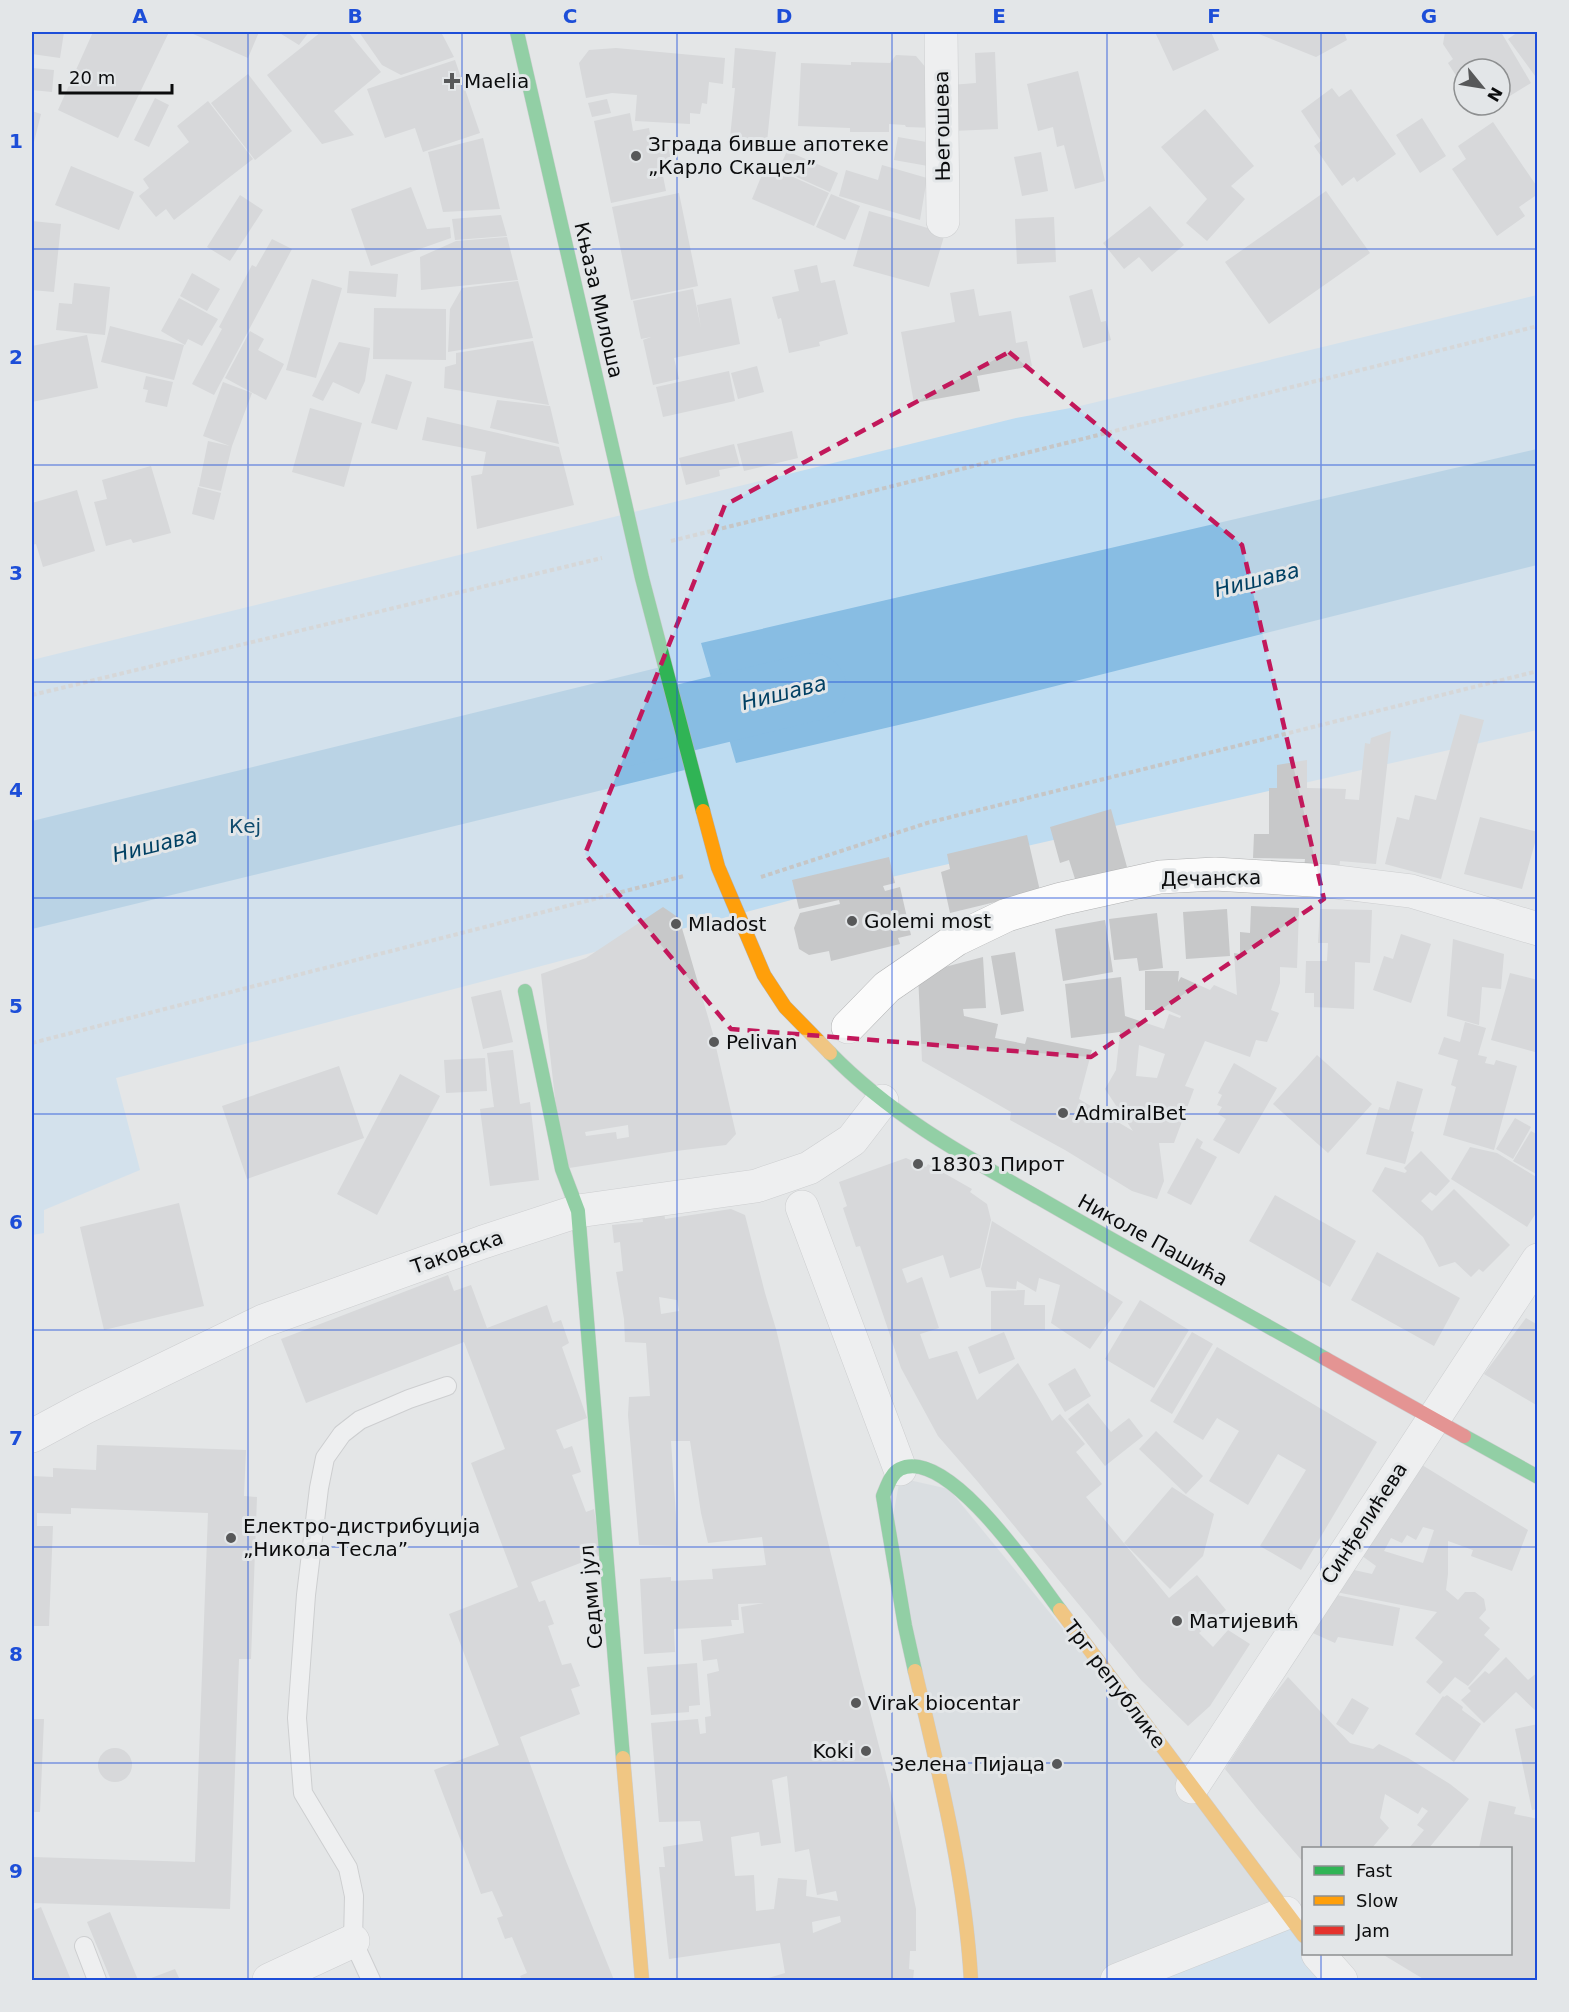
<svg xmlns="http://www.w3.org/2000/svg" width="1569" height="2012" font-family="'DejaVu Sans',sans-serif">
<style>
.built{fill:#cfd6da}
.green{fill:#bedcf1}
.water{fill:#88bde3}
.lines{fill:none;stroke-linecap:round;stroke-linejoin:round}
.river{stroke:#88bde3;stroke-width:68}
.building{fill:#c7c8c9;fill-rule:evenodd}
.lane-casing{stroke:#b1b2b3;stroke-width:20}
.street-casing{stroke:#b1b2b3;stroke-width:34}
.fast-casing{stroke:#b1b2b3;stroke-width:15}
.slow-casing{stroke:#b1b2b3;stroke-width:15}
.jam-casing{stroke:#b1b2b3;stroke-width:15}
.path{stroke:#c6c6c6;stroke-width:4;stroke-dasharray:4.5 3;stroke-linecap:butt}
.lane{stroke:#fbfbfb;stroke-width:18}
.street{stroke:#fbfbfb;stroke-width:33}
.fast{stroke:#30b455;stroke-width:14}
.slow{stroke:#ff9f0a;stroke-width:14}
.jam{stroke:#e5322d;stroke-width:14}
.marked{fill:none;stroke:#c2185b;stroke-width:4.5;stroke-dasharray:12 8;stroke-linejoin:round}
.grid{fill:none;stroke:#1d4ed8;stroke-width:1.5;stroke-opacity:0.55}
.poi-dot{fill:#575859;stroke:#e3e6e8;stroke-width:2}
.labels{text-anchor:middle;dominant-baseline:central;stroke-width:6;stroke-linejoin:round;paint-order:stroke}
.poi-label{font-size:20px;fill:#0b0c0d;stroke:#e3e6e8;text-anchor:start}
.street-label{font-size:20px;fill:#0b0c0d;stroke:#e3e6e8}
.park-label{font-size:20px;fill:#0f4b6e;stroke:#e3e6e8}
.water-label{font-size:21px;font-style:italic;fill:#004063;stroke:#e3e6e8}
.neatline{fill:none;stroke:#1d4ed8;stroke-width:2}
.grid-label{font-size:20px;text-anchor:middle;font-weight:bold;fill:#1d4ed8}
</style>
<rect width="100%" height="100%" fill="#e4e6e7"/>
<path class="built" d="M900 1478 949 1489 1303 1923 1148 1980H971L889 1538Z"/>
<path class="green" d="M1537 295V730L799 898 116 1078 140 1170 44 1210V1233L32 1235V660L1016 418 1076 407Z
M1303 1923 1349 1980H1148Z"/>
<path class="water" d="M1537 449V565L924 719 736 763 701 643Z
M665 666 693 768 32 929V821Z"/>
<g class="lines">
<path class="river" d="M605 737 812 687"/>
</g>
<path class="building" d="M32 32H64L60 58 32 54Z
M93 32H169L118 138 58 110Z
M190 32H259L248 58 191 33Z
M278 32H309L299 45Z
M321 32H348L381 72 334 111 354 135 322 144 267 75Z
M359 32H441L454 57 401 75 382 65Z
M1155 32H1211L1219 50 1173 71Z
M1254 32H1344L1347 40 1316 57Z
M1445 32H1501L1531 83 1500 102V69H1464V88L1448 63 1453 59 1443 44Z
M1518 32H1538V80L1508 39Z
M616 48 725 58 723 84 709 82 707 104 702 103 700 114 690 113V124L635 121 637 95 612 93 586 98 579 63 589 50Z
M735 48 776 52 766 152 729 148 735 88H732Z
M995 52 998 129 953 131 951 85 976 83 975 53Z
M896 55 916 56 933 76 936 128 906 127 905 125 889 124V132H850V128L798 126 801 63 851 65V62L890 63Z
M455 60 480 133 423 152 415 128 385 138 367 89Z
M32 68 54 70 52 92 32 90Z
M1078 71 1105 181 1075 189 1064 145 1057 147 1053 127 1038 131 1027 84Z
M248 74 292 131 255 160 211 103Z
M1332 88 1339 97 1351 89 1396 154 1357 182 1354 177 1342 186 1314 146 1321 141 1301 111Z
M155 98 169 105 149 147 134 140Z
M607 99 611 113 592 117 588 103Z
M208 101 253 159 174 220 166 209 156 217 139 196 149 188 143 179 189 142 177 126Z
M1205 109 1254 166 1231 186 1245 199 1207 241 1186 223 1207 199 1161 147Z
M32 111 41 114 32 150Z
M630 113 633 131 649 128 653 149 668 146 673 169 662 171 666 191 611 203 594 121Z
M1422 118 1446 156 1420 173 1396 135Z
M1493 122 1538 188V194L1519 207 1525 216 1497 236 1452 169 1466 159 1458 146Z
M898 137 932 143 928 166 894 160Z
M483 138 500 209 443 212 428 152Z
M787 151 838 173 830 192 779 169Z
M1041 152 1048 191 1022 196 1014 157Z
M766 165 829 193 814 226 752 199Z
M882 165 927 178 920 220 839 196 846 170 878 180Z
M71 166 134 192 119 230 55 205Z
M411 187 427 229 450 227 451 238 371 266 351 209Z
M1326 191 1370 253 1269 324 1225 262Z
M679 193 698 286 631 300 612 207Z
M831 194 860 206 845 240 816 227Z
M240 195 263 210 230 261 207 247Z
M1150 206 1184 245 1152 272 1139 257 1124 269 1103 243Z
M869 211 945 233 929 287 853 266Z
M501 215 507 236 455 240 452 219Z
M1054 217 1056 262 1017 264 1015 219Z
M32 221 61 224 54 292 32 290Z
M507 237 518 280 421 290 420 257 456 241Z
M272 239 292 249 214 395 192 384 222 329 219 327 252 265 256 267Z
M817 265 821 283 835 280 848 334 819 342 820 346 789 353 781 318 778 319 772 297 799 291 794 270Z
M349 271 398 274 396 297 347 293Z
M192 273 220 289 207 311 180 296Z
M312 279 342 288 316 378 286 370Z
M518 281 533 338 448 352 450 309 462 288Z
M74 283 110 287 105 335 56 330 59 303 72 304Z
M693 289 701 328 697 305 731 298 740 344 674 358 679 379 653 385 643 340 651 337 641 339 633 301Z
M974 289 979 316 1011 311 1016 343 1027 341 1032 366 977 376 980 391 914 403 901 332 955 322 950 293Z
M1092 289 1101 322 1106 321 1111 340 1083 348 1069 296Z
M179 298 218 319 202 346 188 339 185 345 161 331Z
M374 308 446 309V360L373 359Z
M110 326 184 345 174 380 101 362Z
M250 331 264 339 258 350 284 364 266 400 225 378Z
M87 335 98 388 32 402V346Z
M533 341 549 405 444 388 445 367 456 364V353Z
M339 342 370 348 365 381 359 394 333 382 323 401 312 396Z
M757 366 764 392 738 399 731 373Z
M729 371 735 401 663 417 656 387Z
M386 374 412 382 397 430 371 423Z
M146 376 173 382 167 407 145 402 148 390 143 389Z
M223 382 252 393 232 446 221 491 199 486 208 441 230 446 203 436Z
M497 400 550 406 559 444 490 428Z
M310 408 362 423 344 487 292 472Z
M427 417 559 447 574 505 477 529 471 476 482 474 486 452 422 440Z
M792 431 798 458 744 471 737 444Z
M734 444 740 466 719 470 720 476 686 485 679 458Z
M151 466 171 533 133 543 131 539 106 546 94 502 107 499 102 480Z
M198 487 221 493 214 520 192 514Z
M77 490 95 551 43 567 36 544 32 545V503Z
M1460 714 1484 720 1441 879 1385 864 1397 817 1409 820 1415 795 1436 800Z
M1391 731 1376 864 1340 861 1339 870 1304 869 1305 859 1253 858 1254 834H1269V788H1277V765L1307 760V788L1346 789 1345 799 1359 800 1365 743 1370 744 1371 738Z
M1111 809 1127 867 1076 882 1069 860 1060 863 1050 827Z
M1480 817 1538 832 1522 889 1464 874Z
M1027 835 1040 891 950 913 941 872 950 869 947 854Z
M889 857 895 883 883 886 885 891 900 887 911 935 898 938 900 944 831 961 829 951 809 955 799 949 794 928 800 913 840 904 839 900 799 909 792 880Z
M1251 906 1299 908 1297 968 1280 967V983L1271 1010 1279 1013 1267 1042 1256 1040 1250 1057 1205 1041 1185 1086 1194 1089 1174 1143H1159L1164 1181 1157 1199 1132 1191 1065 1150 1010 1120 1011 1112 922 1061 918 974 983 957 986 1008 963 1009 964 1016 998 1024 995 1038 1025 1044 1027 1037 1092 1050 1079 1099 1133 1131 1105 1089 1116 1070 1120 1032 1071 1038 1065 984 1121 977 1125 1016 1164 1029 1169 1014 1180 1018 1181 1016 1167 1010H1145V971H1179L1178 982 1181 977 1210 990 1214 985 1237 995 1234 953 1240 954V932L1250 933ZM1139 1045 1165 1054 1157 1078 1136 1076Z
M663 907 679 918 713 1034 736 1134 726 1145 676 1151 563 1169 541 974 586 958ZM628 1125 629 1137 617 1139 616 1132 586 1136 585 1132Z
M1227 909 1230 956 1186 959 1183 912Z
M1320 909 1372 910 1370 963 1355 962 1354 1009 1314 1007V993H1305L1306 961H1327L1328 943H1318Z
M1157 913 1163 968 1139 971 1137 958 1114 960 1109 919Z
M1105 920 1113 972 1063 981 1055 929Z
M1401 934 1431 944 1411 1003 1373 990 1384 956 1393 959Z
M1453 939 1504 954 1501 989 1482 987 1479 1025 1447 1016Z
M1015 952 1024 1011 1001 1015 991 956Z
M1510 973 1538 980V1045L1535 1052 1491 1040Z
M501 990 513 1042 483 1049 471 997Z
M1465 1022 1486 1028 1478 1055 1487 1057 1485 1063 1494 1065 1496 1060 1517 1066 1494 1150 1443 1135 1456 1087 1451 1085 1458 1060 1438 1054 1444 1037 1460 1042Z
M513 1050 520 1104 530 1102 539 1180 490 1186 480 1109 494 1107 487 1053Z
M1317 1055 1372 1104 1328 1153 1273 1104Z
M485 1058 487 1091 446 1093 444 1060Z
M1234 1063 1277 1088 1239 1154 1213 1140 1226 1119 1218 1114 1222 1107 1217 1105 1222 1095 1218 1093Z
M339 1066 364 1138 247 1179 222 1106Z
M400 1074 440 1096 377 1215 337 1194Z
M1397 1081 1423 1089 1411 1131 1414 1132 1405 1164 1366 1154 1379 1107 1389 1110Z
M1515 1118 1531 1127 1513 1159 1496 1149Z
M1531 1131 1538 1135V1175L1513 1161Z
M1197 1138 1203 1142 1200 1148 1217 1157 1191 1205 1167 1193Z
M1470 1147 1497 1153 1538 1178V1210L1527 1227 1451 1179Z
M1421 1151 1450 1181 1436 1196 1430 1192 1421 1201 1432 1211 1454 1189 1510 1245 1483 1272 1479 1269 1471 1277 1455 1262 1439 1267 1423 1237 1372 1191 1385 1167 1405 1173 1407 1171 1404 1168Z
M906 1158 926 1167 928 1164 972 1189 970 1192 987 1204 991 1220 980 1268 950 1278 943 1255 902 1269 907 1283 922 1277 939 1328 920 1334 929 1359 957 1351 977 1400 1018 1363 1052 1421 1060 1414 1085 1444 1076 1452 1102 1484 1086 1497 1169 1598 1197 1575 1226 1610 1199 1633 1213 1647 1228 1630 1250 1644 1210 1706 1188 1726 1141 1680 978 1482 938 1436 901 1368 860 1246 856 1247 843 1208 847 1206 839 1182Z
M1275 1195 1356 1241 1330 1287 1249 1241Z
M179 1203 204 1306 104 1330 80 1227Z
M731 1209 745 1215 765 1293 776 1329 860 1673 894 1804 916 1909V1951H910L909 1969 914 1970 913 1980H762L785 1973 780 1943 669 1959 659 1867H665L663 1847 703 1841 700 1821 659 1822 651 1723 698 1719 700 1734 706 1733 705 1717 711 1716 707 1674 719 1671 717 1659 703 1661 701 1640 744 1633 741 1607 764 1603 738 1604 739 1620H731L732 1626 674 1629 675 1652 644 1654 640 1579 671 1577V1581L713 1579 712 1569 766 1565 762 1537 708 1543 701 1513 690 1441H671L678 1546 639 1545 628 1415 629 1397 650 1396 646 1343 625 1342 624 1319 616 1272 623 1271 620 1242 614 1243 612 1225 643 1222 642 1214 664 1211 665 1219ZM659 1297 677 1300 679 1311 661 1314ZM787 1776 795 1852 809 1849 817 1895 836 1891 838 1901 806 1896 807 1880 778 1878 774 1909 756 1911 754 1875 735 1876 731 1837 759 1832 761 1846 781 1843 772 1780ZM840 1916 841 1922 813 1933 812 1922Z
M992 1221 1123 1302 1090 1349 1051 1323 1060 1285 1039 1278 1036 1292 1017 1281 1016 1289 986 1287 981 1269Z
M1377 1252 1460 1298 1434 1346 1351 1300Z
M448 1275 454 1291 471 1285 487 1328 547 1305 553 1323 561 1320 569 1343 562 1347 587 1418 556 1430 564 1449 572 1446 581 1472 572 1475 586 1512 594 1509 601 1555 531 1582 539 1602 545 1600 554 1624 548 1626 562 1665 571 1663 580 1686 571 1689 580 1714 520 1737 566 1861 614 1980H522L520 1976 527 1973 512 1937 505 1939 497 1918 503 1916 492 1891 481 1894 434 1770 499 1745 449 1614 518 1587 471 1463 505 1449 464 1342 306 1403 281 1339Z
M1025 1290 1024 1305H1045V1330L991 1331V1291Z
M1140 1300 1189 1330 1154 1388 1105 1359Z
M1526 1318 1538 1325V1406L1484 1374Z
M1004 1332 1015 1359 979 1374 968 1347Z
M1192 1332 1213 1344 1172 1414 1150 1401Z
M1217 1347 1377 1442 1301 1570 1260 1546 1306 1470 1278 1454 1248 1505 1209 1481 1239 1431 1217 1418 1203 1440 1173 1422Z
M1075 1368 1091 1396 1065 1412 1048 1384Z
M1088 1403 1111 1432 1129 1418 1143 1436 1105 1466 1068 1419Z
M1156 1431 1203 1476 1186 1494 1139 1449Z
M97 1445 246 1450 244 1496 257 1497 251 1659H239L230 1909 32 1903V1857L195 1862 208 1513 71 1508V1514L37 1513V1526H53L49 1626H32V1476L53 1477V1468L96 1470Z
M1422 1465 1528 1530 1512 1571 1471 1556 1473 1550 1448 1541V1574L1446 1590 1458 1600 1465 1592H1475L1484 1599 1486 1610 1479 1618 1490 1628 1484 1635 1500 1649 1468 1686 1455 1677 1440 1694 1426 1682 1443 1662 1415 1638 1437 1612 1336 1592 1345 1568 1372 1574 1376 1566 1358 1553ZM1423 1527 1434 1530 1423 1563 1384 1551 1391 1538 1402 1543 1407 1535 1416 1540Z
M1172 1487 1214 1514 1203 1556 1170 1589 1124 1543Z
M1327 1593 1400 1608 1393 1646 1338 1637 1335 1643 1306 1630Z
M1506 1657 1528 1680 1538 1672V1713L1516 1692 1484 1723 1461 1700 1471 1691 1468 1688 1485 1671 1489 1674Z
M697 1663 700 1705 689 1706V1712L651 1715 647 1667Z
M1288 1677 1350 1743 1373 1749 1379 1744 1408 1758 1450 1784 1469 1799 1429 1848H1409L1424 1830 1417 1825 1428 1811 1422 1807 1418 1814 1385 1794 1380 1818 1389 1828 1372 1848H1304V1863L1259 1811 1225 1769 1267 1704Z
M1447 1695 1463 1707 1462 1710 1481 1724 1454 1762 1415 1734 1443 1696 1444 1697Z
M1352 1698 1369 1708 1353 1735 1336 1724Z
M32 1719H44L40 1812H32Z
M1538 1724V1809L1532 1810 1515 1729Z
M98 1765a17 17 0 1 1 34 0a17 17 0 1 1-34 0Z
M1489 1801 1516 1807 1514 1814 1538 1819V1980H1425L1382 1954H1510V1848H1479Z
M41 1907 71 1980H32V1911Z
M110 1912 138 1980H111L87 1922Z
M175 1969 180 1980H146Z"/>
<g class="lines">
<g class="lane-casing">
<path id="lane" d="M84 1946 97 1980
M371 1980 353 1941 354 1896 348 1868 303 1793 297 1718 306 1595 319 1488 325 1458 342 1434 360 1420 409 1399 447 1386"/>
</g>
<g class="street-casing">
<path id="street" d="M941 32 943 221
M848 1027 887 987 957 939 1007 915 1061 899 1160 877 1215 874 1328 881 1411 891 1538 929
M802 1207 900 1469
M32 1436 84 1408 263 1321 483 1242 578 1211 756 1186 809 1168 852 1140 882 1101
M1192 1787 1538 1260
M1318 1954 1341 1980
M269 1980 353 1941
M1117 1980 1286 1913"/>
</g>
<g class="fast-casing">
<path id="fast" d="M517 32 642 578 703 811
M525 991 562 1169 578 1211 623 1758
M830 1053C890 1115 965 1156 1039 1198 1134 1253 1231 1305 1326 1359
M1464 1436 1538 1477
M915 1671 905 1626 883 1496C887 1487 891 1473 900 1469 948 1446 1035 1577 1060 1610"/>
</g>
<g class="slow-casing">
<path id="slow" d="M703 811 718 867 764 975 785 1007 830 1053
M1060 1610 1304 1936
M915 1671C939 1773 965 1875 971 1980
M623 1758 642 1980"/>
</g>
<g class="jam-casing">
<path id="jam" d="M1326 1359 1464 1436"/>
</g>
<path class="path" d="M671 541 1538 326
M32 695 602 558
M761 877 927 823 1538 671
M32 1043 684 876"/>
<use href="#lane" class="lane"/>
<use href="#street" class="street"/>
<use href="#fast" class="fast"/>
<use href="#slow" class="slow"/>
<use href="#jam" class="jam"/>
</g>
<path d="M0 0H1569V2012H0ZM1009 352 1242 545 1324 899 1091 1057 731 1029 585 854 725 505Z" fill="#e4e6e7" fill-opacity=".55" fill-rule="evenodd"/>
<path class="marked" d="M1009 352 1242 545 1324 899 1091 1057 731 1029 585 854 725 505Z"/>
<path class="grid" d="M248 32V1980M462 32V1980M677 32V1980M892 32V1980M1107 32V1980M1321 32V1848M32 249H1538M32 465H1538M32 682H1538M32 898H1538M32 1114H1538M32 1330H1538M32 1547H1538M32 1763H1538M1321 1954V1980"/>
<g class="poi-dot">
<path d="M449 72h6v6h6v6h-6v6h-6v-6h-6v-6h6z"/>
<circle cx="636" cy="156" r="6"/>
<circle cx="852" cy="921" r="6"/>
<circle cx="676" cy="924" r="6"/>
<circle cx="714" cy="1042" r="6"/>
<circle cx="1063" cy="1113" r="6"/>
<circle cx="918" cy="1164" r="6"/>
<circle cx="231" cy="1538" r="6"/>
<circle cx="1177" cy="1621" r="6"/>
<circle cx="856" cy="1703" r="6"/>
<circle cx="866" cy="1751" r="6"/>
<circle cx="1057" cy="1764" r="6"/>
</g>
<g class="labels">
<g class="poi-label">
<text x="464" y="81">Maelia</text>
<text x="648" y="144">Зграда бивше апотеке<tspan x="648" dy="23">„Карло Скацел”</tspan></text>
<text x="864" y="921">Golemi most</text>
<text x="688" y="924">Mladost</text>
<text x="726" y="1042">Pelivan</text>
<text x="1075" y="1113">AdmiralBet</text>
<text x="930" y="1164">18303 Пирот</text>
<text x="243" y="1526">Електро-дистрибуција<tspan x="243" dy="23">„Никола Тесла”</tspan></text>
<text x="1189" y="1621">Матијевић</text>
<text x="868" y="1703">Virak biocentar</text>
<text x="854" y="1751" text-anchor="end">Koki</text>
<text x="1045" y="1764" text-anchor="end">Зелена Пијаца</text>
</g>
<g class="street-label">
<text transform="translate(942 126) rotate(-91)">Његошева</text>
<text transform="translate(599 300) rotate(77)">Књаза Милоша</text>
<text transform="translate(1211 878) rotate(-1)">Дечанска</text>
<text transform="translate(1153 1240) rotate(29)">Николе Пашића</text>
<text transform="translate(457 1252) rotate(-19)">Таковска</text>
<text transform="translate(1364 1523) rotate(-57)">Синђелићева</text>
<text transform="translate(591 1597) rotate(-95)">Седми јул</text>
<text transform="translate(1115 1684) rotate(53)">Трг републике</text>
</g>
<g class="park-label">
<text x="245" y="826">Кеј</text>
</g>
<g class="water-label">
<text transform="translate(1257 580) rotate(-14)">Нишава</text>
<text transform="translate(784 693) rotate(-14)">Нишава</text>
<text transform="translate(155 845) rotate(-14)">Нишава</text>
</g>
</g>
<rect width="1569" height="2012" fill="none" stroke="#e3e6e8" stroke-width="66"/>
<rect x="1302" y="1847" width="210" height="108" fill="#e3e6e8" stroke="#8d8f90" stroke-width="1.5"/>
<rect x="1314" y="1866" width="30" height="9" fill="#30b455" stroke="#8d8f90" stroke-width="1.5"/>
<text x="1356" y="1877" font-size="18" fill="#0b0c0d">Fast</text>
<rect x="1314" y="1896" width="30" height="9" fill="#ff9f0a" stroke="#8d8f90" stroke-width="1.5"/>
<text x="1356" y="1907" font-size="18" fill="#0b0c0d">Slow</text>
<rect x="1314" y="1926" width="30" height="9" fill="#e5322d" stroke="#8d8f90" stroke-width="1.5"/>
<text x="1356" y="1937" font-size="18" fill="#0b0c0d">Jam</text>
<g transform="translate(1482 87) rotate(120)"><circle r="28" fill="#e3e6e8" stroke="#8d8f90" stroke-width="1.5"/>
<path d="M0-4.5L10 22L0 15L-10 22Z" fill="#575859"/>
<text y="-9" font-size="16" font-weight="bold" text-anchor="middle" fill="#0b0c0d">N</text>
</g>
<path d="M60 84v9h112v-9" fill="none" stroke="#0b0c0d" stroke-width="3"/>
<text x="69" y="84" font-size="18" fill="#0b0c0d" stroke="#e3e6e8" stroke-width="4.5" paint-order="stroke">20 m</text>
<rect x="33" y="33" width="1503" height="1946" class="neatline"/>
<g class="grid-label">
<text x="140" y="23">A</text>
<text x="355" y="23">B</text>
<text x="570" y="23">C</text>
<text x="784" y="23">D</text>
<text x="999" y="23">E</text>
<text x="1214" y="23">F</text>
<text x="1429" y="23">G</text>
<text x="16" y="148">1</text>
<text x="16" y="364">2</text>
<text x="16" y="580">3</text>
<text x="16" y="797">4</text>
<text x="16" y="1013">5</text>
<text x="16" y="1229">6</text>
<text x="16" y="1445">7</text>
<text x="16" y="1661">8</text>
<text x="16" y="1878">9</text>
</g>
</svg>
